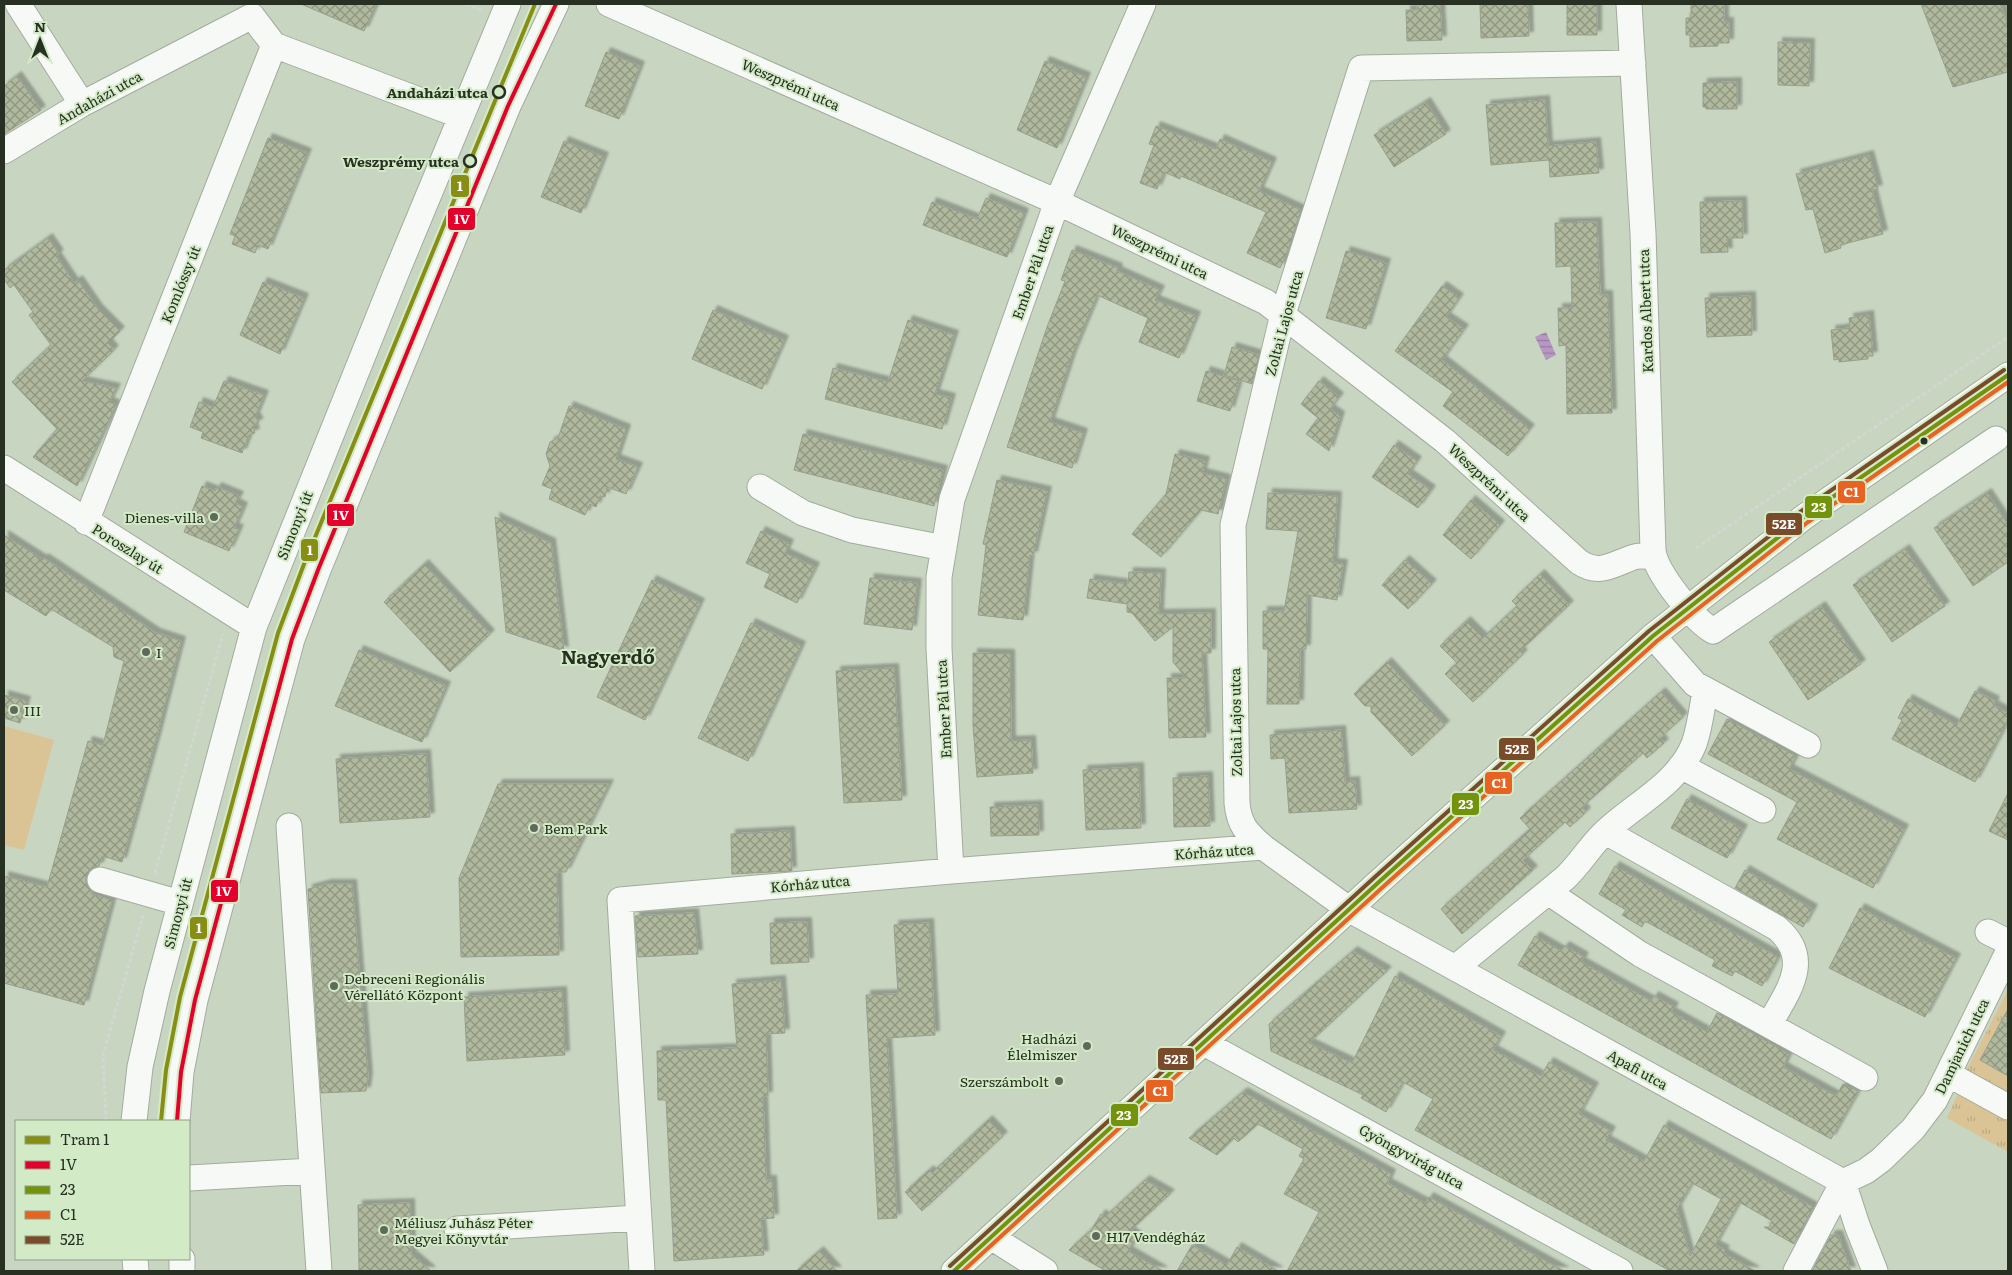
<svg xmlns="http://www.w3.org/2000/svg" width="2012" height="1275" font-family="Literata,serif">
<style>
.grass{fill:url(#grass-tufts)}
.pitch{fill:#dac496}
.water{fill:url(#water-rules)}
.building{fill:url(#building-cross-hatch);stroke:#989f8e;fill-rule:evenodd;filter:url(#shadow)}
.lines{fill:none;stroke-linecap:round;stroke-linejoin:round}
.minor-casing{stroke:#a2ac9c;stroke-width:27}
.path{stroke:#d2d7d0;stroke-width:3;stroke-dasharray:4 2.5;stroke-linecap:butt}
.minor{stroke:#f7f9f6;stroke-width:25}
.bus-1-casing{stroke:#d2eac6;stroke-width:8}
.bus-2-casing{stroke:#d2eac6;stroke-width:8}
.bus-3-casing{stroke:#d2eac6;stroke-width:8}
.bus-4-casing{stroke:#d2eac6;stroke-width:8}
.bus-1{stroke:#e4002b;stroke-width:4}
.bus-2{stroke:#73930c;stroke-width:4}
.bus-3{stroke:#e86222;stroke-width:4}
.bus-4{stroke:#7a4b2a;stroke-width:4}
.tram-1-casing{stroke:#d2eac6;stroke-width:8}
.tram-1{stroke:#888d13;stroke-width:4}
.stop-dot{fill:#d2eac6;stroke:#273022;stroke-width:2.5}
.bus-dot{fill:#273022;stroke:#d2eac6;stroke-width:2}
.poi-dot{fill:#5f6a5a;stroke:#d2eac6;stroke-width:2}
.labels{text-anchor:middle;dominant-baseline:central;stroke-width:4;stroke-linejoin:round;paint-order:stroke}
.street-label{font-size:14px;fill:#273022;stroke:#d2eac6}
.stop-label{font-size:14px;font-weight:bold;fill:#273022;stroke:#d2eac6;text-anchor:end}
.poi-label{font-size:14px;fill:#273022;stroke:#d2eac6;text-anchor:start}
.district-label{font-size:19px;font-weight:bold;fill:#273022;stroke:#d2eac6}
.line-badge{stroke:#d2eac6;stroke-width:2}
.badge-label{font-size:14px;text-anchor:middle;font-weight:bold;fill:#fff}
</style>
<defs>
<pattern id="grass-tufts" width="24" height="20" patternUnits="userSpaceOnUse" patternTransform="scale(1.25)"><rect width="24" height="20" fill="#dac496"/><path d="M3 7l-1-3M5 7V3M7 7l1-3M15 17l-1-3M17 17v-4M19 17l1-3" fill="none" stroke="#bba981"/></pattern>
<pattern id="water-rules" width="6" height="5" patternUnits="userSpaceOnUse" patternTransform="scale(1.25)"><rect width="6" height="5" fill="#b798c4"/><path d="M0 2.5h6" fill="none" stroke="#957c9f"/></pattern>
<pattern id="building-cross-hatch" width="8" height="8" patternUnits="userSpaceOnUse" patternTransform="scale(1.25)"><rect width="8" height="8" fill="#b0b89e"/><path d="M0 0l8 8M0 8l8-8" fill="none" stroke="#8f9680"/></pattern>
<filter id="shadow"><feDropShadow dx="4.5" dy="-4.5" stdDeviation="1" flood-color="#0004"/></filter>
</defs>
<rect width="100%" height="100%" fill="#c8d5c1"/>
<path class="grass" d="M2008 990V1100L1965 1073Z
M1959 1091 2008 1114V1152L1947 1118Z"/>
<path class="pitch" d="M4 726 54 740 24 850 4 845Z"/>
<path class="water" d="M1546 332 1556 355 1546 360 1535 337Z"/>
<path class="building" d="M301 4H376L364 31Z
M1417 4H1440L1442 40 1407 41 1406 10H1417Z
M1528 4 1529 36 1481 38 1480 5Z
M1567 4H1597V35H1567Z
M1691 4H1724V22H1729V43H1718V46L1690 47V35H1686V18H1691Z
M1921 4H2000L2008 25V72L1953 87Z
M1778 42 1810 43 1809 86 1778 85Z
M606 52 640 66 619 119 585 106Z
M1045 61 1086 77 1057 148 1017 130Z
M17 76 41 110 4 134V86Z
M1737 82V109H1706V107H1703V83Z
M1545 100 1548 146 1596 142 1599 173 1550 177 1549 160 1491 165 1486 105Z
M1426 102 1446 134 1394 167 1374 135Z
M1156 126 1216 149 1220 139 1272 162 1259 191 1301 210 1287 253 1280 268 1247 253 1266 212 1181 176 1180 179 1164 172 1157 189 1140 183 1154 145 1149 144Z
M268 138 307 153 268 249 258 245 255 253 232 244 235 236 230 234Z
M564 141 604 157 581 213 541 197Z
M1869 155 1878 189 1872 190 1883 234 1840 245 1841 248 1825 253 1813 209 1806 210 1796 174Z
M986 198 1024 213 1007 257 923 225 932 202 977 219Z
M1742 201 1743 238H1727L1728 252 1701 253 1700 202Z
M1597 222 1600 295H1608L1612 413 1567 414 1566 345 1559 346 1558 308H1572L1571 266 1556 267 1555 223Z
M48 238 59 254 56 256 74 283 78 280 98 309 120 331 108 343 114 350 82 381 116 388 109 402 116 405 77 486 33 457 57 429 12 382 51 345 29 315 33 312 14 285 10 288 4 279V270Z
M1072 250 1118 268 1117 271 1160 290 1155 300 1196 316 1179 358 1139 342 1148 318 1097 295 1072 355 1050 422 1083 433 1072 468 1007 447 1047 327 1065 281 1061 280Z
M1346 251 1386 263 1366 329 1326 318Z
M263 282 304 298 280 354 240 335Z
M1442 286 1459 298 1446 317 1464 329 1442 360 1530 429 1508 456 1443 406 1453 392 1395 351Z
M1751 296 1752 335 1707 337 1705 298Z
M713 310 784 340 762 389 692 359Z
M1869 315 1873 356H1868V359L1839 362V359L1834 360 1831 330 1850 328 1849 318Z
M908 320 954 335 935 394 951 398 942 429 825 399 833 368 888 382Z
M1232 347 1259 355 1252 384 1224 375Z
M1206 371 1239 381 1230 411 1197 401Z
M224 381 264 395 255 417 259 422 253 426 255 433 249 435 242 453 201 438 203 432 190 427 199 402 213 407Z
M1319 381 1339 397 1330 409 1340 416 1329 451 1306 434 1318 418 1301 404Z
M569 406 626 429 616 459 638 467 626 494 607 487 605 497 600 496 596 507 590 504 585 515 549 499 552 489 542 485 550 466 546 454 550 442 558 438Z
M803 434 943 470 934 506 794 470Z
M1394 445 1417 461 1408 474 1431 490 1418 508 1372 477Z
M1175 454 1205 461 1202 473 1226 479 1218 514 1201 510 1161 557 1132 534 1166 494Z
M997 480 1047 491 1033 556 1030 555 1023 620 978 615 986 545 983 544Z
M202 486 215 491 217 487 239 496 235 503 243 507 234 528 239 529 229 551 184 532Z
M1268 493 1337 496 1333 563 1343 564 1337 600 1307 595 1306 649H1300L1299 704H1267L1268 649H1263V611H1284L1298 531 1266 529Z
M1987 493 2008 525V562L1973 586 1934 528Z
M1471 500 1500 525 1471 559 1443 535Z
M495 517 551 543 564 651 506 632Z
M761 531 789 544 785 553 815 567 797 603 764 587 770 574 746 563Z
M4 535 43 560 44 558 156 633 181 641 156 739 122 862 102 856 99 866 90 869 86 877V884L92 892 91 894 112 900 84 1005 4 983V876L47 887 88 741 103 745 124 661 114 657 113 647 51 609 46 616 4 590Z
M1905 549 1945 606 1892 642 1853 585Z
M1405 560 1432 584 1408 609 1382 585Z
M424 564 490 634 450 672 384 602Z
M1129 572 1161 573 1159 614 1211 613V653H1202L1206 737 1169 738 1167 678H1186L1173 662V627L1155 641 1132 613 1127 612V604L1087 598 1090 579 1128 584Z
M1540 574 1569 605 1520 651 1523 654 1473 702 1445 674 1457 663 1440 646 1466 621 1483 638 1517 606 1512 601Z
M870 578 917 583 912 630 864 624Z
M652 580 700 603 645 720 597 697Z
M1821 606 1861 664 1808 700 1769 642Z
M751 623 801 646 748 761 698 738Z
M359 650 446 686 422 742 335 706Z
M973 653 1010 654 1011 741 1031 740 1033 773 977 777 973 725Z
M1387 662 1445 725 1412 756 1371 712V706H1365L1354 694Z
M894 668 902 800 844 803 836 671Z
M1975 691 1995 701 1993 705 2008 713V720L1975 782 1892 739 1902 720 1898 718 1908 699 1957 725Z
M1661 692 1683 717 1660 738 1664 743 1647 758 1643 753 1582 807 1586 812 1570 827 1565 822 1523 860 1533 870 1462 934 1441 909 1530 829 1520 818Z
M4 695 26 701 20 723 4 718Z
M1727 719 1796 756 1789 769 1904 829 1873 888 1777 839 1797 802 1708 754Z
M1341 730 1345 782 1355 781 1357 809 1289 813 1285 758 1271 759 1270 735Z
M426 754 430 817 340 823 336 759Z
M1139 767 1141 828 1086 830 1083 770Z
M1208 776 1210 826 1174 827 1173 778Z
M498 784H609L566 872H557L559 955 461 957 459 878Z
M2008 793V840L1989 831Z
M1687 799 1743 829 1727 858 1671 828Z
M1038 805 1039 835 991 836 990 807Z
M790 831 792 871 732 874 731 834Z
M1615 866 1778 957 1762 986 1735 971 1732 976 1712 966 1715 960 1645 921 1642 927 1622 915 1626 910 1599 894Z
M1745 870 1813 909 1803 927 1735 888Z
M327 884H352L368 1077 366 1091 321 1093 308 889Z
M1860 908 1956 958 1925 1017 1829 968Z
M694 913 698 954 638 957 635 916Z
M807 922 809 962 771 964 770 923Z
M929 923 935 1035 887 1038 897 1218 878 1219 866 995 898 994 894 925Z
M1535 936 1561 951 1565 946 1584 957 1581 962 1651 1001 1654 996 1674 1007 1671 1012 1707 1032 1717 1013 1789 1054 1783 1067 1836 1096 1843 1084 1858 1091 1831 1139 1518 965Z
M1353 951 1387 971 1309 1043 1352 1063 1395 976 1501 1036 1493 1050 1541 1076 1549 1062 1594 1087 1579 1114 1611 1131 1606 1140 1644 1161 1664 1125 1813 1207 1794 1244 1764 1227H1769L1772 1221 1739 1202 1715 1245 1725 1250 1723 1253 1755 1271H1670L1415 1130 1433 1099 1403 1082 1386 1112 1361 1098 1363 1095 1271 1051 1269 1024ZM1692 1183 1721 1199 1690 1256 1677 1209Z
M781 980 785 1033 766 1034 768 1096H763L766 1180H772L774 1218 761 1219 764 1255 674 1261 666 1100H658L657 1051 737 1048 732 984Z
M562 991 565 1055 467 1061 464 997Z
M2008 1009V1076L1980 1060Z
M1243 1092 1391 1174 1387 1183 1425 1203 1429 1197 1564 1271H1287L1319 1212 1284 1194 1304 1159 1299 1156 1303 1149 1258 1124 1238 1142 1234 1138 1217 1155 1189 1138Z
M988 1120 1003 1136 922 1211 905 1192 929 1170 932 1173Z
M1145 1180 1170 1194 1130 1231 1137 1236 1128 1251 1163 1271H1106L1069 1250 1091 1230 1101 1214 1105 1217Z
M410 1203 411 1254 431 1271H359L358 1205Z
M1831 1235H1838L1851 1271H1812Z
M1192 1245 1227 1265 1237 1247 1278 1271H1177Z
M819 1251 837 1271H796Z"/>
<g class="lines">
<g class="minor-casing">
<path id="minor" d="M18 4 82 104
M609 4 1057 202 1266 302 1445 441 1579 562C1600 576 1613 564 1634 557 1640 555 1647 556 1654 557
M1629 4 1643 233 1653 550C1655 572 1694 620 1713 631L1996 439
M252 16 274 45 461 116
M4 151 82 104 252 16
M4 468 254 627
M760 487 803 513 852 530 944 548
M86 522 274 45
M1653 636 1695 684 1808 745
M1681 766 1763 810
M289 826 319 1271
M1606 832 1777 928C1814 960 1787 992 1769 1025
M1263 847C1247 833 1239 825 1237 803L1233 525 1283 314 1361 68 1633 63
M951 871 939 648V577L952 499 1057 202 1143 4
M100 880 180 903
M1548 892 1640 954 1865 1078
M1988 932 2008 942
M1455 968 1565 878C1579 865 1589 848 1602 835 1632 805 1678 785 1694 744 1700 727 1702 708 1705 691
M1204 1043 1620 1271
M1948 1074 2008 1107
M134 1121 140 1067 157 991 254 627 395 276 508 4
M177 1121 181 1072 195 1000 292 639 318 570 508 106 556 4
M189 1178 312 1171
M457 1229 638 1218
M991 1237 1045 1271
M135 1259 136 1271
M182 1259V1271
M642 1271 620 900 951 871 1263 847 1350 910 1843 1182 1857 1225 1875 1271
M954 1271 1380 881 1653 636 1804 517 2008 375
M1796 1271 1843 1182 1866 1171 1881 1160 1913 1129 1935 1100 2008 952"/>
</g>
<path class="path" d="M466 4 482 10
M1696 548 2008 337
M155 873 223 634
M106 1121 103 1055 143 915"/>
<use href="#minor" class="minor"/>
<g class="bus-1-casing">
<path id="bus-1" d="M177 1121 181 1072 195 1000 292 639 318 570 508 106 556 4"/>
</g>
<g class="bus-2-casing">
<path id="bus-2" d="M954 1271 1380 881 1653 636 1804 517 2008 375"/>
</g>
<g class="bus-3-casing">
<path id="bus-3" d="M963 1271 1384 886 1657 641 1808 522 2008 382"/>
</g>
<g class="bus-4-casing">
<path id="bus-4" d="M950 1266 1376 876 1649 631 1800 512 2004 370"/>
</g>
<use href="#bus-1" class="bus-1"/>
<use href="#bus-2" class="bus-2"/>
<use href="#bus-3" class="bus-3"/>
<use href="#bus-4" class="bus-4"/>
<g class="tram-1-casing">
<path id="tram-1" d="M161 1121 166 1070 180 997 278 633 304 564 535 4"/>
</g>
<use href="#tram-1" class="tram-1"/>
</g>
<g class="stop-dot">
<circle cx="499" cy="92" r="6"/>
<circle cx="470" cy="161" r="6"/>
</g>
<circle class="bus-dot" cx="1924" cy="441" r="4.5"/>
<g class="poi-dot">
<circle cx="214" cy="517" r="5"/>
<circle cx="146" cy="652" r="5"/>
<circle cx="14" cy="710" r="5"/>
<circle cx="534" cy="828" r="5"/>
<circle cx="334" cy="986" r="5"/>
<circle cx="1087" cy="1046" r="5"/>
<circle cx="1059" cy="1081" r="5"/>
<circle cx="384" cy="1230" r="5"/>
<circle cx="1096" cy="1236" r="5"/>
</g>
<g class="labels">
<g class="street-label">
<text transform="translate(791 84) rotate(24)">Weszprémi utca</text>
<text transform="translate(99 97) rotate(-29)">Andaházi utca</text>
<text transform="translate(1160 251) rotate(26)">Weszprémi utca</text>
<text transform="translate(1032 272) rotate(-71)">Ember Pál utca</text>
<text transform="translate(180 284) rotate(-68)">Komlóssy út</text>
<text transform="translate(1645 311) rotate(-92)">Kardos Albert utca</text>
<text transform="translate(1283 323) rotate(-75)">Zoltai Lajos utca</text>
<text transform="translate(1490 482) rotate(43)">Weszprémi utca</text>
<text transform="translate(294 525) rotate(-68)">Simonyi út</text>
<text transform="translate(128 548) rotate(32)">Poroszlay út</text>
<text transform="translate(943 709) rotate(-93)">Ember Pál utca</text>
<text transform="translate(1235 722) rotate(-91)">Zoltai Lajos utca</text>
<text transform="translate(1214 851) rotate(-4)">Kórház utca</text>
<text transform="translate(810 883) rotate(-5)">Kórház utca</text>
<text transform="translate(177 913) rotate(-75)">Simonyi út</text>
<text transform="translate(1961 1046) rotate(-64)">Damjanich utca</text>
<text transform="translate(1638 1069) rotate(29)">Apafi utca</text>
<text transform="translate(1412 1156) rotate(29)">Gyöngyvirág utca</text>
</g>
<g class="stop-label">
<text x="488" y="92">Andaházi utca</text>
<text x="459" y="161">Weszprémy utca</text>
</g>
<g class="poi-label">
<text x="204" y="517" text-anchor="end">Dienes-villa</text>
<text x="156" y="652">I</text>
<text x="24" y="710">III</text>
<text x="544" y="828">Bem Park</text>
<text x="344" y="978">Debreceni Regionális<tspan x="344" dy="16">Vérellátó Központ</tspan></text>
<text x="1077" y="1038" text-anchor="end">Hadházi<tspan x="1077" dy="16">Élelmiszer</tspan></text>
<text x="1049" y="1081" text-anchor="end">Szerszámbolt</text>
<text x="394" y="1222">Méliusz Juhász Péter<tspan x="394" dy="16">Megyei Könyvtár</tspan></text>
<text x="1106" y="1236">H17 Vendégház</text>
</g>
<g class="district-label">
<text x="608" y="656">Nagyerdő</text>
</g>
</g>
<g class="line-badge">
<rect x="450" y="174" width="20" height="24" rx="5" fill="#888d13"/>
<rect x="447" y="207" width="29" height="24" rx="5" fill="#e4002b"/>
<rect x="1837" y="480" width="29" height="24" rx="5" fill="#e86222"/>
<rect x="1804" y="495" width="29" height="24" rx="5" fill="#73930c"/>
<rect x="326" y="503" width="29" height="24" rx="5" fill="#e4002b"/>
<rect x="1765" y="512" width="38" height="24" rx="5" fill="#7a4b2a"/>
<rect x="300" y="538" width="19" height="24" rx="5" fill="#888d13"/>
<rect x="1498" y="737" width="38" height="24" rx="5" fill="#7a4b2a"/>
<rect x="1484" y="771" width="29" height="24" rx="5" fill="#e86222"/>
<rect x="1451" y="792" width="29" height="24" rx="5" fill="#73930c"/>
<rect x="210" y="879" width="29" height="24" rx="5" fill="#e4002b"/>
<rect x="189" y="916" width="19" height="24" rx="5" fill="#888d13"/>
<rect x="1157" y="1047" width="38" height="24" rx="5" fill="#7a4b2a"/>
<rect x="1145" y="1079" width="29" height="24" rx="5" fill="#e86222"/>
<rect x="1110" y="1103" width="29" height="24" rx="5" fill="#73930c"/>
</g>
<g class="badge-label">
<text x="460" y="191">1</text>
<text x="462" y="224">1V</text>
<text x="1851" y="497">C1</text>
<text x="1819" y="512">23</text>
<text x="341" y="520">1V</text>
<text x="1784" y="529">52E</text>
<text x="310" y="555">1</text>
<text x="1517" y="754">52E</text>
<text x="1499" y="788">C1</text>
<text x="1466" y="809">23</text>
<text x="224" y="896">1V</text>
<text x="199" y="933">1</text>
<text x="1176" y="1064">52E</text>
<text x="1160" y="1096">C1</text>
<text x="1124" y="1120">23</text>
</g>
<rect width="2012" height="1275" fill="none" stroke="#273022" stroke-width="10"/>
<rect x="15" y="1120" width="175" height="140" fill="#d2eac6" stroke="#8ea084"/>
<rect x="25" y="1136" width="25" height="8" fill="#888d13" stroke="#8ea084"/>
<text x="60" y="1145" font-size="15" fill="#273022">Tram 1</text>
<rect x="25" y="1161" width="25" height="8" fill="#e4002b" stroke="#8ea084"/>
<text x="60" y="1170" font-size="15" fill="#273022">1V</text>
<rect x="25" y="1186" width="25" height="8" fill="#73930c" stroke="#8ea084"/>
<text x="60" y="1195" font-size="15" fill="#273022">23</text>
<rect x="25" y="1211" width="25" height="8" fill="#e86222" stroke="#8ea084"/>
<text x="60" y="1220" font-size="15" fill="#273022">C1</text>
<rect x="25" y="1236" width="25" height="8" fill="#7a4b2a" stroke="#8ea084"/>
<text x="60" y="1245" font-size="15" fill="#273022">52E</text>
<g transform="translate(40 40)" stroke="#d2eac6" stroke-width="4" paint-order="stroke">
<path d="M0-4L9 19L0 12L-9 19Z" fill="#273022"/>
<text y="-8" font-size="14" font-weight="bold" text-anchor="middle" fill="#273022">N</text>
</g>
</svg>
